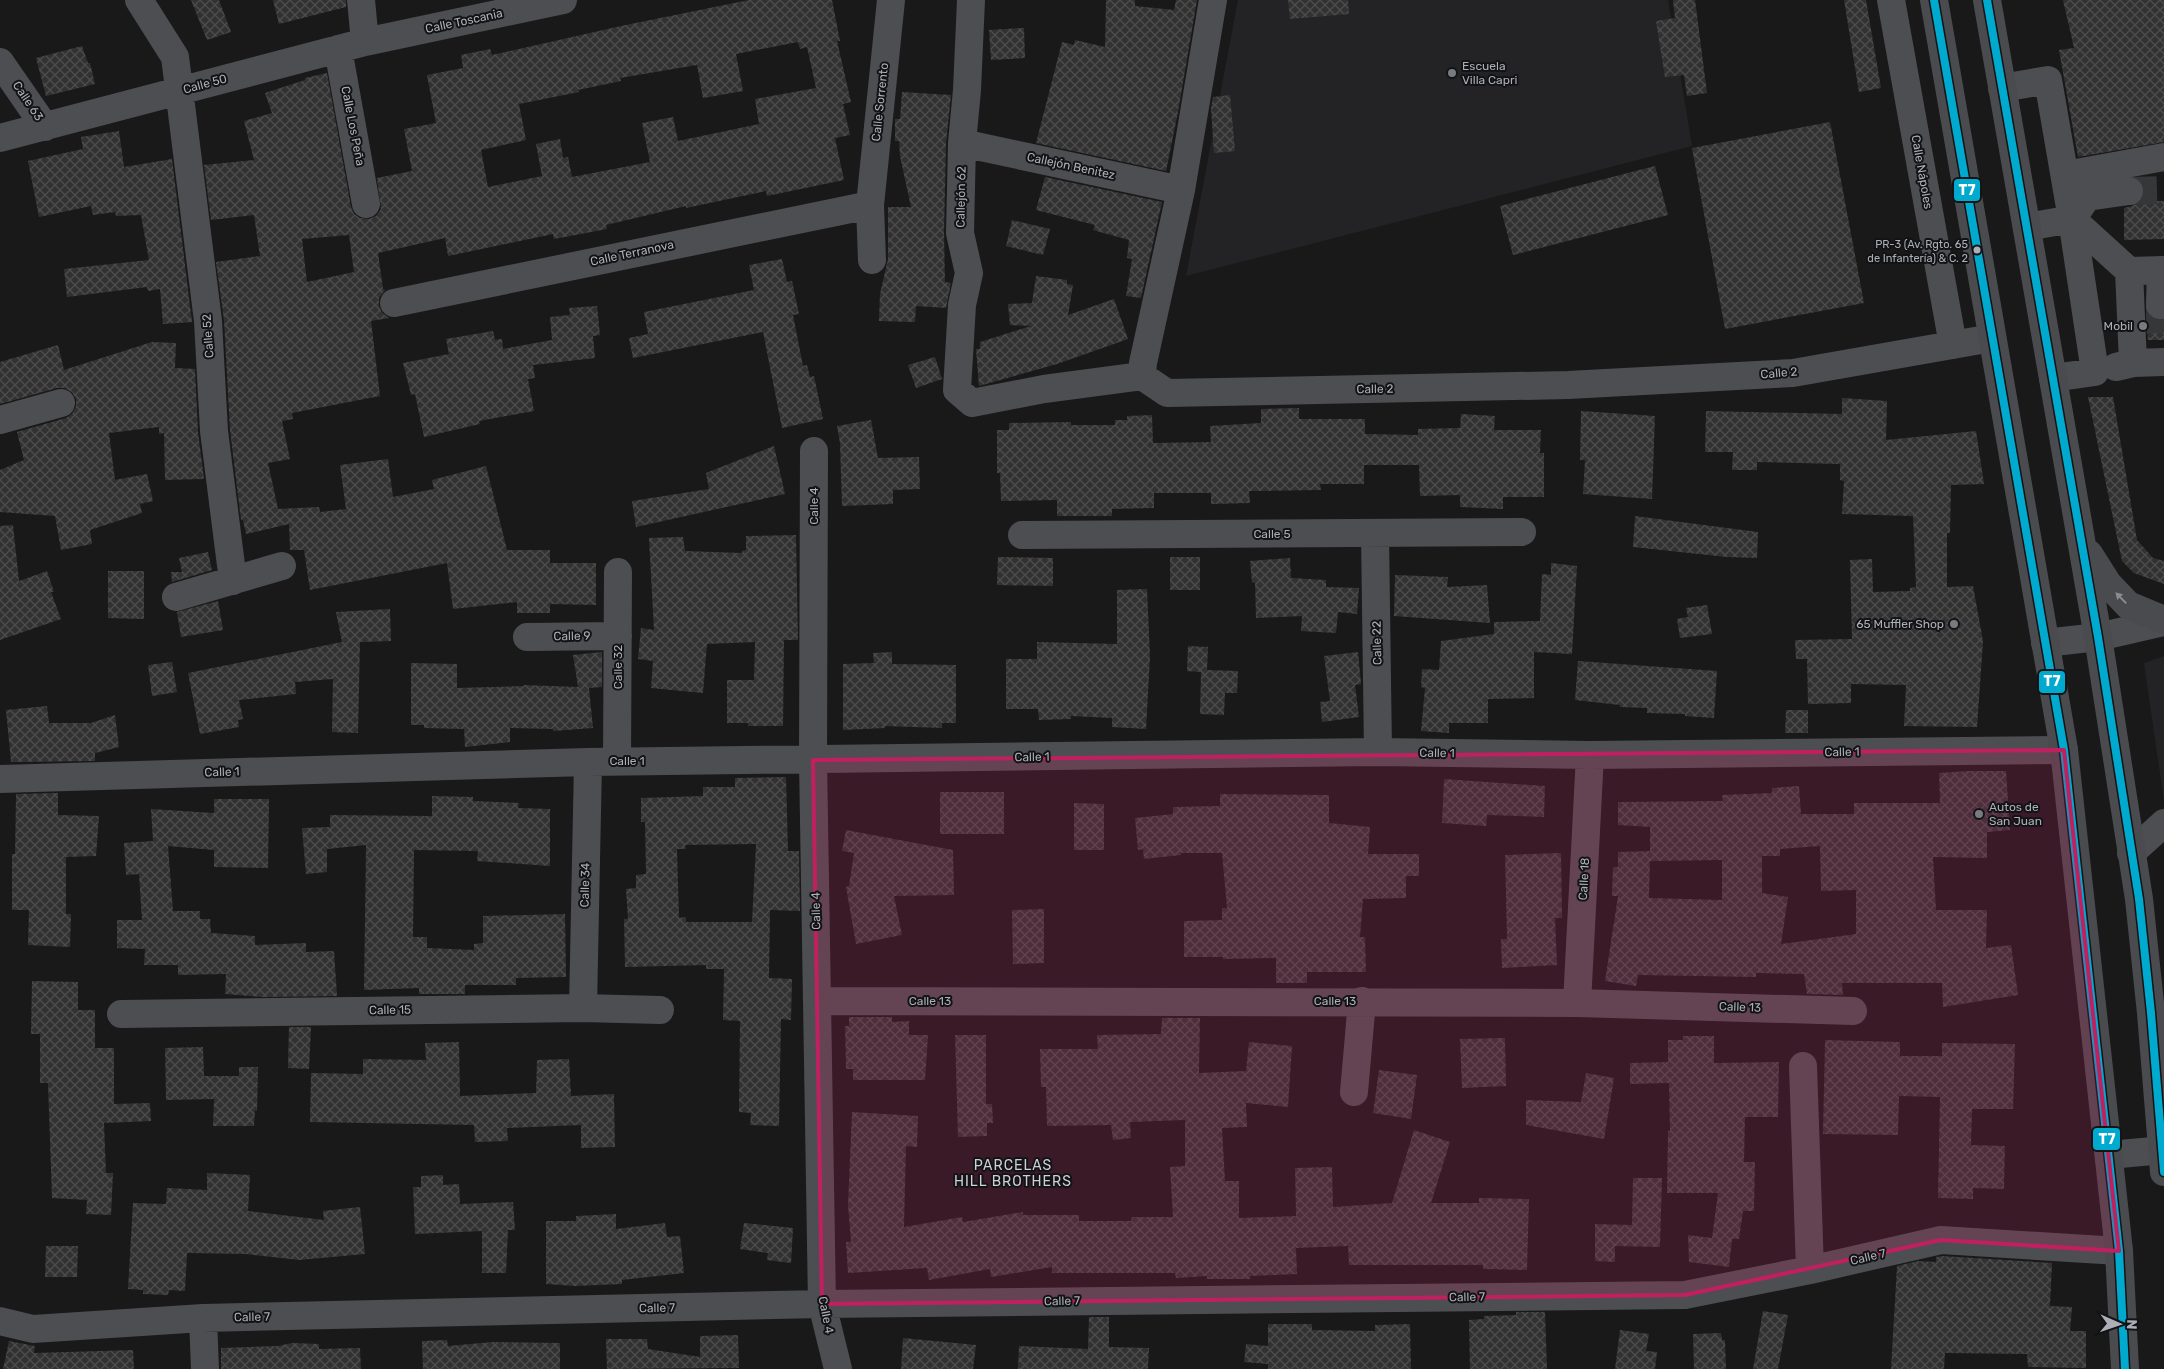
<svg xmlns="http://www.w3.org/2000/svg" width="2164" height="1369" font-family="Rubik,sans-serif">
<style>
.built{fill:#232325}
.building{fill:url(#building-cross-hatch);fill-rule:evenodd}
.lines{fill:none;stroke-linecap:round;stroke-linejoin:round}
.minor-tunnel{stroke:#363739;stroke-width:28;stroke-dasharray:28 14;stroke-linecap:butt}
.minor{stroke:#4d4e51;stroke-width:28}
.highway{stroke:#4a4b4e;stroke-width:28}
.bus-1-casing{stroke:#131315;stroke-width:11}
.bus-1{stroke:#00a9ce;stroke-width:8}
.oneway{fill:#898d93}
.marked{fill:#c12060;fill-opacity:0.2;stroke:#c12060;stroke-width:4;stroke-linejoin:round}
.poi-dot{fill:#787b80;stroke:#131315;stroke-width:2}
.bus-dot{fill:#abb0b8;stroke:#131315;stroke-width:2}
.labels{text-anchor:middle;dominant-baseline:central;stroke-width:4;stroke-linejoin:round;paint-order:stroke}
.bus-label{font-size:11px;fill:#abb0b8;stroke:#131315;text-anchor:end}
.street-label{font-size:12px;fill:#abb0b8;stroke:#131315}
.poi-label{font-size:12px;fill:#abb0b8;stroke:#131315;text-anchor:start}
.neighbourhood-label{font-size:14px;letter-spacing:1px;fill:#cccfd5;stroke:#131315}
.line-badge{stroke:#131315;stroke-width:2}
.badge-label{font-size:14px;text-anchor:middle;font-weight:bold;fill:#fff}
</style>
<defs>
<pattern id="building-cross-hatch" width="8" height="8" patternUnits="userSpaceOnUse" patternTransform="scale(1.25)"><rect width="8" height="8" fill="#323233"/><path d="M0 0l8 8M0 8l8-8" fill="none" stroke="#4d4d4e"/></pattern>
</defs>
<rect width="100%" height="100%" fill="#191919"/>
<path class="built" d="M1238 0H1668L1692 146 1186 276Z
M2164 656V801L2144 663Z"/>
<path class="building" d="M191 0H219L231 32 207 40Z
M273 0H346V7L279 24Z
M749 0H832L840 41H837L851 102 843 104 850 135 835 138 844 180 767 196 766 191 686 208V206L606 225 607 229 554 239 553 234 448 256 445 238 378 253 383 289 385 290 379 298V306L382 313 389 318 371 321 380 396 292 413 293 419 282 421 290 459 268 463 278 509 319 507 320 512 346 509 340 465 388 459 393 497 434 489 432 480 486 466 507 550H550V563H596V605L550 604V613H517V602L453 609 447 563 310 590 304 550H290L289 524 246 534 243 520H241L230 430 224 320 216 262 260 256 254 215 211 220 204 165 254 160 244 121 272 113 265 93 305 80V78L327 73 351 207 354 214 360 218 369 219 376 216 381 209 377 178 412 171 404 129 436 123 427 75 463 68 461 55 490 49 492 55 621 26ZM798 42 800 49 807 47 816 88 755 99 759 124 678 141 673 117 642 123 650 162 572 177 568 157 563 158 560 139 536 144 542 176 488 187 481 150 526 140 519 104 579 92 578 90 621 81 620 78 697 65 703 98 743 91 736 54ZM349 235 354 272 307 282 302 239Z
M1106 0H1135V6L1174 10 1176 0H1197L1178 112 1166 171 1036 143 1062 42 1074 45 1075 40 1105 47Z
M1288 0H1348L1349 14 1290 19Z
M1673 0H1695L1707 93 1687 96 1684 75 1665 77 1656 21 1675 18Z
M1844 0H1866L1881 88 1859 92Z
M2063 0H2164V142L2078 157 2059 50 2074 48Z
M1024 28 1025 58 991 60 989 30Z
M82 46 88 63H90L95 84 46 96 36 58Z
M902 92 951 95 946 143 944 233 945 282 951 283 946 308 916 306 915 322 879 321 880 294 888 259V207H911L900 156 899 141H895V119H900Z
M1230 95 1235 151 1214 153 1211 108 1213 97Z
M1830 122 1864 303 1725 329 1692 148Z
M119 131 124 167 172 159 192 322 163 324 160 289 148 291 147 287 67 297 64 269 149 260 141 215 116 216 115 212 93 215 91 206 39 217 28 161 83 149 81 137Z
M1655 166 1668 215 1513 255 1500 206Z
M1045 177 1162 202 1141 298 1126 296 1132 259 1127 258 1129 240 1093 230 1095 225 1036 210Z
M2140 201H2164V239L2124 240V208L2132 206Z
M1012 220 1050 229 1043 255 1006 246Z
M782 259 787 282 792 281 799 314 793 315 803 366 807 365 810 377 814 376 823 419 782 428 763 332 633 358 629 338 648 334 644 312 754 290 749 265Z
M1036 276 1067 280V284L1073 285 1068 315 1114 299 1128 339 1057 364 979 386 976 349H980V342L1031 326 1010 325 1008 304 1032 303Z
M597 306 600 335 593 336 595 358 533 365 535 378 528 379 534 411 479 421 480 424 424 437 415 394 411 395 403 363 449 354 446 339 493 331 495 340 502 339 503 349 552 340 550 317 570 315 569 308Z
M2146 313 2152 318 2164 320V340H2148Z
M152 342 176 343 175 368 195 369 198 432 204 479 165 480 164 433 159 434V427L109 433 115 480 147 474 153 501 140 504 142 513 90 530 92 544 61 550 55 516 0 512V470L24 460 17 432 66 418 72 414 76 406V399L72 392 64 388H57L0 404V362L58 345 64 370Z
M935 357 942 379 916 388 908 365Z
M2088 397H2113L2137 540 2153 558 2164 561V584L2134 573 2122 561Z
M1842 398 1887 401 1886 440 1976 431 1984 484 1951 485 1950 533H1947V587L1973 586 1983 641 1977 727 1904 726 1906 685 1851 684V703L1808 704 1807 659H1796L1795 640 1852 639 1850 560 1872 559 1873 592 1910 591V588L1916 587 1913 516 1842 514 1844 481 1840 480V464L1757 462V470H1732L1733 452H1705L1706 411 1842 414Z
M1299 408V419H1365V434L1418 435V429L1460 428 1461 414 1495 416 1494 430H1541L1540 453H1544V497H1503V509L1460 507V495L1420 496 1419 465H1364V484H1320L1321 490 1249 491 1250 503 1211 504V493H1154V508L1112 509V516H1057V500L1001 501 1000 473H997V430H1009V423L1071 422V425H1115V420H1127V416L1152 415 1153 443 1211 442 1210 426 1261 423V409Z
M1581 411 1655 416 1652 499 1583 494 1585 460H1580Z
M871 420 878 458 919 457 920 489 893 490V504L842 506 840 443 837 426Z
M774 446 785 494 636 527 632 501 709 489 706 473Z
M1635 516 1758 532 1757 558 1727 557 1633 547Z
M13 525 19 581 47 571 54 592H51L61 619 0 640V526Z
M796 535 798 640H784L783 726H748V723H727V680H754L755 642 707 644 703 693 651 688 653 661 638 659 641 628 654 630 649 538 683 537 685 551 742 553V551L746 550V536Z
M208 552 212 570 172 582 171 572H182L179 558Z
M998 557 1053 558V586L997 585Z
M1170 557H1200V590H1170Z
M1290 558 1291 578 1326 580V587L1359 588 1357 614 1338 612 1336 633 1301 631 1302 616 1256 618 1255 583 1252 582 1250 561Z
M1551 563 1577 566 1572 654 1534 652V698L1488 699V723H1449V733L1421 731 1425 688 1421 687 1422 669 1439 670 1441 641 1494 634V622L1540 621 1542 574 1551 575Z
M108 571H144V619L108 618Z
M1395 575 1448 577 1447 587 1487 585 1490 623 1394 616Z
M1147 589 1150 657 1146 729 1112 727V718L1071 716V719L1039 720 1038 709H1006V659H1037V642L1117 644V590Z
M218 601 223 630 181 637 177 612Z
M1707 605 1712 634 1680 638 1677 619 1688 617 1686 608Z
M390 609 391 641 360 642 358 733 332 732 333 679 295 682 296 694 239 700 243 719 238 720 239 727 200 734 188 673 342 642 336 612Z
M1188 646 1208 647 1207 670 1238 671 1237 693H1225L1224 715 1200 714 1201 672 1187 671Z
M602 652V687L589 688 593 728 553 731V729L510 728V742L465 747 464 729 424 728V725H411V663L457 664V688L524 686V685L578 687 573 655Z
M892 652V664L956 665V723H942V728L885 726V728L843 730V664L874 663 873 653Z
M1358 652 1361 684 1355 685 1359 717 1322 722 1320 702 1330 701 1324 656Z
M1578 661 1717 671 1714 718 1685 716V714L1647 713V708L1620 707V705L1575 700Z
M172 662 177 692 152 696 148 665Z
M47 706 49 723H91L115 715 119 747 95 753V761L11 762 6 710Z
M1786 710H1808V733H1785Z
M1968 771H2006L2010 830 1987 832V858L1933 857 1936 910H1987L1986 948 2011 945 2018 995 1943 1007 1942 983H1842L1843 995H1841L1807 994 1804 974 1756 973V977L1638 975 1636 986 1605 981 1618 896H1612L1613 867H1618V852L1650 851V827L1618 825V802L1723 801 1722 795 1772 793V788L1799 786 1801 814H1854V803H1940L1939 773ZM1820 846 1821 891 1856 890V934L1781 944 1788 897 1762 893V856H1780V849ZM1722 860V900L1649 898 1650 861Z
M786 777 788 851H799L800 911 770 910 769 978 792 979 791 1020 781 1019 779 1126 750 1125 751 1113 739 1112 740 1021 723 1020 724 969H706V965L625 967 624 919H628L626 889 636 888V875L646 874 645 822H641V798L703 796V787H735V778ZM756 844 752 922H686V917L679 918 677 849H686L685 845Z
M1444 779 1545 786 1544 817 1487 815 1486 826 1442 823Z
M940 792H1004V834H940Z
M58 793V815L99 816 96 856 66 857V914H71L70 947 28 945 29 910H12V854H15L16 794Z
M1220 794 1329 795V823L1370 827 1368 854H1419V876H1406V898L1363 899 1360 937H1365L1366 972H1307V983H1276V958L1223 959V957H1184V921L1222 920V908H1227L1222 853H1181V855L1144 859 1143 849 1138 850 1135 818 1173 814V807L1220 806Z
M432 796 473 797V801L519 803 518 808 550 809V866L477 861 478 851 414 850 413 937H427V948L474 950V944L483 943V916L565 914 566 977 516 978V985H465V994H419V988L364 990 366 845 327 849V872L306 874 302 828 330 827V815L432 816Z
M214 799H269L268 868 214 867V850L168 846 173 911H200V919H210L211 933 255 936V945L306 943V952L334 951 337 996 262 997 225 994 226 974 178 975V965H144L145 949 117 948V920H142L139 874 126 875 124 843 153 841 151 809 214 813Z
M1074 803 1104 804V850H1074Z
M846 830 953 850 954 895 894 896 902 935 856 944 846 887 849 886 854 853 842 851Z
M1561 853 1562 918H1555L1557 965 1502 968 1501 939H1507L1505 855Z
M1044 909V963L1013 964 1012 910Z
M32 981 78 982V1010H95V1048H114V1104L150 1103 151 1121 104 1123 106 1173H113L111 1215 86 1214 87 1200 52 1198 48 1083H40V1034H31Z
M849 1017H892V1022L909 1021V1035H928L925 1080H853V1069H846L845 1026H849Z
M1162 1018H1200L1199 1073 1246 1071 1249 1042 1292 1046 1288 1107 1246 1103 1247 1127 1222 1128 1225 1181H1239V1218L1296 1216 1295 1168 1332 1167 1333 1207 1392 1203 1414 1130 1450 1142 1431 1203H1479V1198L1529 1199 1527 1270 1483 1269V1265H1349L1348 1246 1296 1248 1297 1274 1250 1276V1279H1207V1276L1176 1278 1175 1273H1052V1267L991 1277 990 1269 929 1280 927 1268 848 1273 846 1242H851L848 1205 852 1112 918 1116 917 1147 906 1146 904 1227 962 1217 963 1222 1023 1212V1215H1079V1221H1131L1132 1217H1173L1170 1167 1185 1166V1120L1130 1122 1131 1138 1113 1140 1111 1125 1047 1126 1046 1087H1041L1040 1049H1098L1097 1035 1161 1034Z
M289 1027H311L309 1069 288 1068Z
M955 1035H986V1104H992L993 1123H987V1136L958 1137Z
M1683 1036H1714V1063L1779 1062 1778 1117H1745L1744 1162H1755L1754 1211H1743L1739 1239H1732L1729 1267 1689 1262 1688 1235 1712 1238 1718 1193H1667L1668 1131H1670L1669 1083 1630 1084V1063L1668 1062V1040H1683Z
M1505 1038 1506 1086 1462 1088 1460 1039Z
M1825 1040 1900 1042V1056H1942V1043L2015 1044 2013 1109H1972L1971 1145 2005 1146 2004 1189 1973 1188V1199L1938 1198 1940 1097 1899 1096 1898 1135 1823 1134Z
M459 1042 460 1096 536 1093 537 1060 569 1059 571 1096 614 1094 615 1147 581 1148V1125L507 1128 508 1141 475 1142 474 1125 310 1122 311 1073 363 1074V1059L426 1060 425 1043Z
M203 1047 204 1076H239V1067H258L257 1111 255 1110 254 1126H213L214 1099 166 1100 165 1048Z
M1379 1070 1417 1075 1411 1119 1373 1113Z
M1586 1073 1614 1078 1604 1139 1526 1125V1100L1581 1102Z
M207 1173 250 1175 248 1211 324 1220 323 1211 360 1207 365 1254 299 1260 246 1254 187 1253 185 1291 169 1290 168 1295 143 1294V1290L128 1289 133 1203 166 1204 167 1188 207 1190Z
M443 1175V1185L459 1184 460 1204 513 1202 515 1230H508L506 1273H482V1231L415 1234 413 1187H421V1176Z
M1633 1178H1662L1660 1247 1615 1246V1262L1595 1261V1224L1632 1225Z
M616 1214V1229L665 1223 667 1237 680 1236 684 1273 622 1280V1284L575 1286 546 1284V1221H576V1216Z
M744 1223 793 1228 791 1263 767 1260 768 1253 740 1249Z
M46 1246H78L77 1277H45Z
M1942 1256 2052 1263 2050 1306 2072 1307 2070 1331H2086V1368L2028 1367 2027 1354 1945 1353 1944 1369H1891L1897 1266 1918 1261 1936 1262V1257Z
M1763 1311 1788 1315 1778 1369H1753Z
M1516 1312H1545L1547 1369H1470L1469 1320 1484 1319V1316L1516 1315Z
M1089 1317H1109V1347L1149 1348 1148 1369H1018L1019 1346 1088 1349Z
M1268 1324H1312V1330L1375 1331V1325L1410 1324 1411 1369H1268V1364L1244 1362 1246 1344 1268 1346Z
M1620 1330 1649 1334 1646 1351 1657 1352 1655 1369H1615Z
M1721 1333 1722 1340H1725L1726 1369H1694L1693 1334Z
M738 1335 739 1368 607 1369 606 1339H647L648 1349 700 1357V1336Z
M903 1338 976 1345 973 1369H901Z
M447 1340 448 1346 493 1342 560 1343V1369H423L422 1341Z
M9 1341 35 1346 34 1353 133 1350 134 1369H3Z
M292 1343 319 1344V1349L360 1348 361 1369H221V1348L278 1346Z"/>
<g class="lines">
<path class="minor-tunnel" d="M2129 191 2164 190
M2160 305 2161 340"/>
<path class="minor" d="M139 0 175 57 208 321 214 431 233 581
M361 0 365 42
M971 0 967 90 962 143 960 233 969 273 962 305 957 390 972 403 1044 389 1142 376
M1891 0 1953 345
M338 49 366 204
M0 62 45 127
M2002 88 2048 80 2072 219 2129 271 2164 270
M0 138 365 42 563 0
M962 143 1181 190
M2065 175 2164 157
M2072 219 2087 197 2129 191
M2027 227 2072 219 2095 372 2053 378
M872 260 870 205 891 0
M2129 271 2133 363
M394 303 870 205
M2160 305 2161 270
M2116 367 2133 363 2164 362
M1142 376 1167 393 1568 385 1793 373 1992 338
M1142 376 1143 363 1181 190 1213 0
M0 420 61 403
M814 451 813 760 822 1304 838 1369
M1375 534 1378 752
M1022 535 1522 532
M176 597 282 566
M527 637 618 636
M2045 643 2098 637 2164 622
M617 761 618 572
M0 779 588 762 1378 752 1590 755 2064 750
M2131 853 2164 823
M817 1001 1577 1003 1853 1011
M1577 1003 1590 755
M583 1008 588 762
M121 1014 583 1008 660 1010
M1803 1066 1810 1270
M1354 1092 1362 1001
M2109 1155 2164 1150
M203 1318 205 1369
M0 1321 33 1329 203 1318 822 1304 1685 1295 1810 1270 1941 1240 2119 1251"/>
<path class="highway" d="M1934 0 2064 750 2119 1251 2125 1369
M1987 0 2098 637 2139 899 2151 1013 2164 1172
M2089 554 2108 584 2128 605 2164 620"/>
<g class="bus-1-casing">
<path id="bus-1" d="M1934 0 2064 750 2119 1251 2125 1369
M1987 0 2098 637 2139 899 2151 1013 2164 1172"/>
</g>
<use href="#bus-1" class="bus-1"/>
</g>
<defs><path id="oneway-solid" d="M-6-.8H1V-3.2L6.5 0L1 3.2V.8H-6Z" transform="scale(1.25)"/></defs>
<use class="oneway" href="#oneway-solid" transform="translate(2121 598) rotate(-134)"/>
<path class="marked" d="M2064 750 2119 1251 1941 1240 1685 1295 822 1304 813 760Z"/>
<g class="poi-dot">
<circle cx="1452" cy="73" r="5"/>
<circle cx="2143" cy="326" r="5"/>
<circle cx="1954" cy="624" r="5"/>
<circle cx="1979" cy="814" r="5"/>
</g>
<circle class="bus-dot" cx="1977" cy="250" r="4.5"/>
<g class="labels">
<g class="bus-label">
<text x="1968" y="244">PR-3 (Av. Rgto. 65<tspan x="1968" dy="14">de Infantería) &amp; C. 2</tspan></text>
</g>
<g class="street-label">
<text transform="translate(464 21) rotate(-12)">Calle Toscania</text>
<text transform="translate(205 84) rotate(-15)">Calle 50</text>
<text transform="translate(28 101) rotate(56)">Calle 63</text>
<text transform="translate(880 102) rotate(-84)">Calle Sorrento</text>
<text transform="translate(353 126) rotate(79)">Calle Los Peña</text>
<text transform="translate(1071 166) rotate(12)">Callejón Benitez</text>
<text transform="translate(1922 172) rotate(80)">Calle Nápoles</text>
<text transform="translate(961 197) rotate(-89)">Callejón 62</text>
<text transform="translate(632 253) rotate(-12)">Calle Terranova</text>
<text transform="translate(208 336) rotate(-94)">Calle 52</text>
<text transform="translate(1779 373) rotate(-5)">Calle 2</text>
<text transform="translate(1375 389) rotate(-1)">Calle 2</text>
<text transform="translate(814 506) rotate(-90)">Calle 4</text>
<text x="1272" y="534">Calle 5</text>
<text transform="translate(572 636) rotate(-1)">Calle 9</text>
<text transform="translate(1377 643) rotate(-91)">Calle 22</text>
<text transform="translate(618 667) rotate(-90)">Calle 32</text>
<text transform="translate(1842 752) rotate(-1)">Calle 1</text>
<text transform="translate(1437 753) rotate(1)">Calle 1</text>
<text transform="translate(1032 757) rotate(-1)">Calle 1</text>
<text x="627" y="761">Calle 1</text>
<text transform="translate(222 772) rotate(-2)">Calle 1</text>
<text transform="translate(1584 879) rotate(-87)">Calle 18</text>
<text transform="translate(585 885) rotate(-89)">Calle 34</text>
<text transform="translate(816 911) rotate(-91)">Calle 4</text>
<text x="930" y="1001">Calle 13</text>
<text x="1335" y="1001">Calle 13</text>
<text transform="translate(1740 1007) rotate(2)">Calle 13</text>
<text transform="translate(390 1010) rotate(-1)">Calle 15</text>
<text transform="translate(1868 1257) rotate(-13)">Calle 7</text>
<text transform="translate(1467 1297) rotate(-1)">Calle 7</text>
<text transform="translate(1062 1301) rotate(-1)">Calle 7</text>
<text transform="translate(657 1308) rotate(-1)">Calle 7</text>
<text transform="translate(826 1315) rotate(79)">Calle 4</text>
<text transform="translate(252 1317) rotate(-1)">Calle 7</text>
</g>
<g class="poi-label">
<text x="1462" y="66">Escuela<tspan x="1462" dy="14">Villa Capri</tspan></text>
<text x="2133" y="326" text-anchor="end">Mobil</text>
<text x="1944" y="624" text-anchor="end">65 Muffler Shop</text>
<text x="1989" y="807">Autos de<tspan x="1989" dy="14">San Juan</tspan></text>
</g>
<g class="neighbourhood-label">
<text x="1013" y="1165">PARCELAS<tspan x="1013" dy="16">HILL BROTHERS</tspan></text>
</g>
</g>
<g class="line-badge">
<rect x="1953" y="178" width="28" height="24" rx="5" fill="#00a9ce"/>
<rect x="2038" y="670" width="28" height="24" rx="5" fill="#00a9ce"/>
<rect x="2092" y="1127" width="29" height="24" rx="5" fill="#00a9ce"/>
</g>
<g class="badge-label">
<text x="1967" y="195">T7</text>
<text x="2052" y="686">T7</text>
<text x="2107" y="1144">T7</text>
</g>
<g transform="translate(2119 1324) rotate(92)" stroke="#131315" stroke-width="4" paint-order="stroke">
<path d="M0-4L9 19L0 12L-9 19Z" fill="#abb0b8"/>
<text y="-8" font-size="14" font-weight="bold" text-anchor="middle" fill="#abb0b8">N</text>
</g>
</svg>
